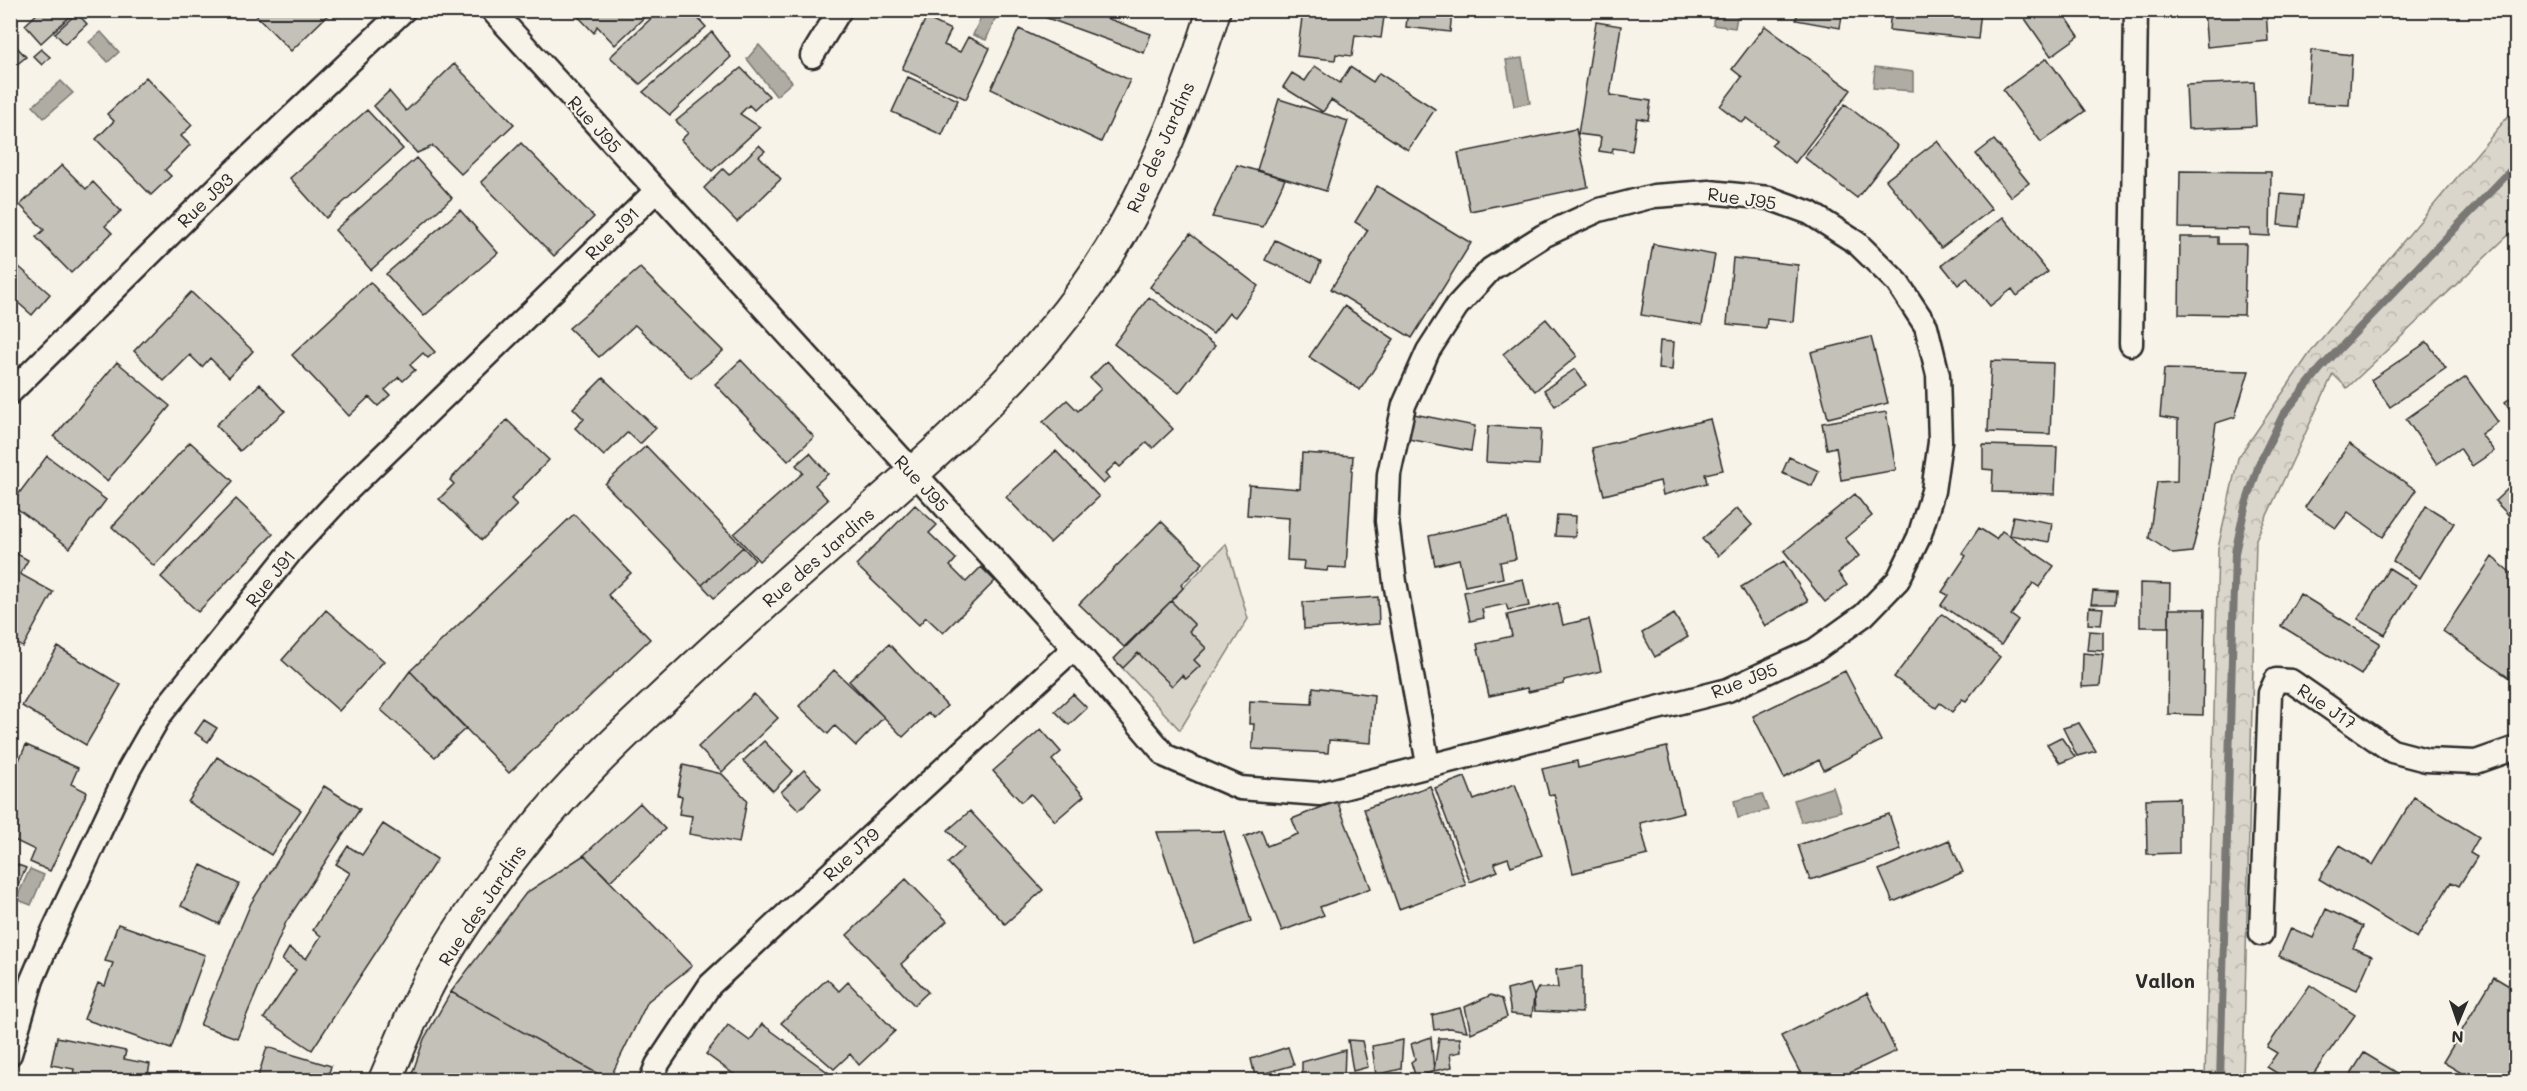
<svg xmlns="http://www.w3.org/2000/svg" width="2527" height="1091" font-family="Mali,sans-serif">
<style>
.green{fill:#dad6cc;stroke:#82807c;stroke-width:1.5}
.forest{fill:url(#forest-crowns);stroke:#82807c;stroke-width:1.5}
.water{fill:#afaca4;stroke:#7a7874;stroke-width:1.5}
.lines{fill:none;stroke-linecap:round;stroke-linejoin:round}
.stream{stroke:#7a7874;stroke-width:8}
.building{fill:#c4c1b9;stroke:#2b2b2b;stroke-width:1.5}
.minor-casing{stroke:#2b2b2b;stroke-width:27}
.secondary-casing{stroke:#2b2b2b;stroke-width:36}
.minor{stroke:#f7f3e8;stroke-width:22}
.secondary{stroke:#f7f3e8;stroke-width:32}
.labels{text-anchor:middle;dominant-baseline:central;stroke-width:4.5;stroke-linejoin:round;paint-order:stroke}
.street-label{font-size:18px;fill:#2b2b2b;stroke:#f7f3e8}
.neighbourhood-label{font-size:20px;font-weight:bold;fill:#2b2b2b;stroke:#f7f3e8}
</style>
<defs>
<pattern id="forest-crowns" width="20" height="18" patternUnits="userSpaceOnUse" patternTransform="scale(1.5)"><rect width="20" height="18" fill="#dad6cc"/><path d="M2 6a3 3 0 1 1 6 0M12 15a3 3 0 1 1 6 0" fill="none" stroke="#bbb8af"/></pattern>
</defs>
<rect width="100%" height="100%" fill="#f7f3e8"/>
<filter id="ink" filterUnits="userSpaceOnUse"><feTurbulence type="fractalNoise" baseFrequency=".0167" numOctaves="2"/><feDisplacementMap in="SourceGraphic" scale="12" xChannelSelector="R" yChannelSelector="G"/><feConvolveMatrix kernelMatrix="1 2 1 2 8 2 1 2 1" color-interpolation-filters="sRGB"/></filter>
<g filter="url(#ink)">
<path class="green" d="M1226 544 1248 619 1180 730 1114 659Z"/>
<path class="forest" d="M2516 107V228L2347 388 2333 374 2256 539 2243 1080H2205L2218 548 2238 458 2312 350Z"/>
<path class="water" d="M984 10 998 12 986 40 973 35Z
M1714 11H1738L1735 28 1713 25Z
M101 32 119 52 108 62 89 42Z
M759 45 792 82 776 96 747 59Z
M1522 58 1530 103 1514 106 1506 60Z
M1875 67 1913 72V91L1873 88Z
M61 81 73 93 44 118 33 106Z
M1833 787 1841 811 1801 822 1794 800Z
M1762 794 1768 810 1738 818 1734 801Z
M30 869 44 875 31 905 16 899Z"/>
<g class="lines">
<path class="stream" d="M2220 1080 2235 553 2245 507 2260 462 2283 415 2321 368 2516 165"/>
</g>
<path class="building" d="M41 10H75L76 11 41 43 25 25Z
M251 10H333L291 51Z
M572 10H652L615 45 597 26 594 33Z
M660 10H690L706 27 640 84 610 57Z
M1034 10H1084L1151 34 1144 53 1033 13Z
M1303 10H1385L1381 38 1355 35 1352 56 1336 54 1335 60 1297 56Z
M1408 10 1452 11 1450 32 1406 27Z
M1798 10H1843L1840 28 1796 20Z
M1891 10H1981L1978 39 1889 30Z
M2019 10H2061L2079 36 2051 56Z
M2204 10H2266L2268 41 2207 47Z
M77 13 87 24 65 44 55 33Z
M926 18 951 30 944 45 960 52 968 37 990 48 966 99 902 69Z
M1596 22 1621 26 1610 95 1651 101 1648 120 1637 118 1632 151 1613 148 1612 153 1599 151 1601 137 1578 134Z
M1765 26 1851 90 1795 163 1771 145 1776 140 1747 118 1742 123 1720 106 1742 77 1732 69Z
M1019 29 1130 80 1101 142 991 89Z
M712 32 731 57 670 115 643 92Z
M15 45 26 57 10 70V49Z
M41 49 50 57 42 65 33 56Z
M2311 50 2352 55 2349 105 2307 103Z
M2047 58 2085 111 2041 142 2003 90Z
M454 64 514 124 461 174 433 146 417 153 374 106 389 91 406 111Z
M1315 66 1340 83 1350 67 1373 82 1379 73 1435 109 1408 150 1331 100 1323 112 1283 87 1292 73 1305 81Z
M741 68 769 96 754 110 749 105 740 114 760 127 712 171 681 140 688 133 676 121Z
M146 77 192 125 181 136 190 145 165 170 171 176 151 195 96 139 114 121 107 114Z
M908 77 958 100 942 135 892 112Z
M2254 82 2256 126 2188 129 2186 85Z
M1279 99 1348 121 1326 191 1257 170Z
M1845 104 1898 146 1857 198 1804 157Z
M367 110 403 149 326 218 290 178Z
M1576 129 1588 187 1470 211 1458 153Z
M1994 140 2029 183 2011 197 1976 154Z
M1937 141 1992 209 1941 248 1886 180Z
M521 143 594 217 554 256 481 182Z
M759 145 765 151 759 156 781 179 737 222 704 188 723 169 729 175Z
M416 158 452 198 371 270 335 230Z
M62 165 86 189 93 182 121 211 105 226 112 233 71 273 36 237 44 230 20 205Z
M1237 165 1285 179 1263 227 1212 217Z
M2180 171 2271 172 2270 236 2250 235V229L2179 228Z
M1377 186 1471 243 1412 338 1331 289 1368 230 1355 222Z
M2281 194 2303 196 2299 227 2278 225Z
M460 210 498 253 424 316 386 274Z
M2003 217 2048 272 2017 296 2012 289 1990 306 1967 278 1958 285 1942 265Z
M1190 234 1258 286 1235 317 1229 313 1213 334 1150 287Z
M2180 237H2218V244H2246L2244 315 2179 314Z
M1275 240 1321 262 1312 282 1265 260Z
M1653 244 1715 255 1702 325 1641 315Z
M1733 258 1798 265 1793 322 1767 319 1766 328 1727 324Z
M10 259 50 294 32 315 16 301 10 307Z
M640 268 723 351 691 378 635 325 599 357 569 328Z
M370 282 435 352 428 358 423 353 410 365 415 370 403 381 399 377 385 390 390 395 378 406 369 397 349 416 292 355Z
M191 292 253 351 229 377 210 358 202 367 190 355 164 381 134 351Z
M1149 297 1215 346 1179 393 1114 344Z
M1344 306 1394 339 1360 390 1309 357Z
M1546 319 1577 356 1535 391 1503 354Z
M1871 337 1888 403 1828 418 1811 352Z
M1660 341 1674 342 1672 370 1658 369Z
M2427 342 2446 368 2390 407 2371 380Z
M741 360 814 437 788 461 715 384Z
M1107 361 1173 429 1153 448 1147 442 1120 467 1116 463 1105 474 1109 478 1103 484 1043 422 1067 400 1078 411 1101 389 1090 378Z
M1991 361 2053 363 2050 434 1988 432Z
M117 362 170 406 107 481 54 437Z
M1575 369 1586 385 1555 406 1544 390Z
M2164 369 2249 371 2235 417 2216 423 2205 499 2192 552 2173 554 2149 538 2157 482 2177 481 2178 420 2160 417Z
M2466 377 2498 422 2481 434 2494 451 2472 466 2460 448 2437 464 2406 419Z
M603 378 656 428 640 444 628 432 604 456 575 428 584 419 573 408Z
M260 384 285 411 240 451 216 425Z
M2516 394V419L2505 402Z
M1886 412 1896 470 1841 480 1836 447 1827 449 1822 423Z
M1409 413 1475 426 1471 451 1403 438Z
M1710 419 1723 470 1705 474 1707 483 1663 495 1660 481 1604 495 1592 448Z
M507 420 549 460 511 499 517 505 482 540 439 499 454 484 450 480Z
M1488 426 1541 429 1539 465 1486 462Z
M190 442 233 481 154 566 112 527Z
M2349 444 2416 490 2383 537 2348 512 2336 528 2305 507Z
M1983 445 2057 447 2055 494 1992 492 1993 470 1983 469Z
M646 446 743 547 702 585 605 484Z
M1056 451 1099 497 1050 543 1006 497Z
M810 453 828 474 815 485 828 500 759 561 734 534 803 473 796 465Z
M1302 453 1353 456 1346 568 1328 567 1327 571 1303 569 1304 561 1287 560 1289 518 1247 515 1249 485 1300 489Z
M47 456 106 500 70 548 11 504Z
M1789 457 1819 471 1812 486 1782 473Z
M2516 481V523L2495 501Z
M1855 494 1872 516 1845 538 1859 556 1838 573 1847 585 1825 602 1784 551Z
M236 499 273 534 198 612 161 577Z
M915 505 937 525 929 533 956 559 950 566 966 582 981 567 995 581 943 633 926 617 919 625 856 565Z
M2426 506 2454 523 2420 578 2393 561Z
M1737 508 1752 525 1718 556 1702 539Z
M574 514 631 573 608 595 650 639 509 773 410 671Z
M1557 515 1576 516 1575 537 1555 536Z
M2013 516 2052 523 2049 542 2009 535Z
M1508 518 1516 559 1500 562 1503 578 1465 586 1459 559 1435 565 1429 536Z
M1161 521 1203 563 1181 585 1183 588 1171 601 1124 647 1079 604Z
M1979 528 1996 539 2002 531 2054 566 2039 587 2033 583 2011 615 2018 620 2001 645 1941 605 1948 595 1942 592 1966 556 1962 553Z
M743 547 755 560 714 598 702 585Z
M10 550 28 560 20 574 53 592 23 647 10 640Z
M2492 557 2516 577V675L2512 680 2443 631Z
M1784 561 1808 601 1765 626 1741 587Z
M2389 568 2416 585 2385 635 2358 619Z
M1523 579 1529 606 1508 610 1506 604 1482 609 1484 618 1470 621 1464 592Z
M2140 583 2170 584 2169 627H2140Z
M2093 591 2116 592 2115 604H2091Z
M2300 594 2380 643 2361 675 2281 626Z
M1378 597 1379 624 1304 629 1303 602Z
M1171 601 1195 625 1189 631 1206 648 1194 660 1200 666 1186 679 1182 675 1172 686 1138 653 1123 668 1114 659Z
M1558 603 1563 625 1589 619 1601 671 1564 680V684L1528 692 1527 688 1489 696 1477 644 1512 636 1507 615Z
M2089 607 2103 608 2101 625 2088 624Z
M2169 609H2205L2203 715 2168 714Z
M326 610 384 661 339 711 282 660Z
M1674 614 1688 637 1655 657 1642 633Z
M1942 614 2000 657 1966 701 1962 699 1952 712 1940 703 1936 708 1894 677Z
M2089 631 2103 632V651L2087 650Z
M889 644 947 706 934 718 928 713 903 737 849 681Z
M58 647 121 685 86 745 22 706Z
M2083 653 2103 655 2100 686 2082 687Z
M834 670 884 717 856 746 835 726 828 734 799 706Z
M410 671 466 728 435 757 381 710Z
M1845 671 1881 741 1824 770 1819 760 1784 778 1753 716Z
M1313 687 1374 695 1371 743 1329 740 1328 753 1252 749 1254 724H1249L1250 701 1312 704Z
M754 694 778 718 722 772 698 747Z
M1073 694 1087 708 1069 725 1055 711Z
M204 720 217 728 208 742 195 733Z
M2079 723 2096 751 2077 756 2063 728Z
M1041 729 1061 752 1052 760 1084 796 1055 821 1031 794 1021 802 993 771Z
M2061 737 2075 757 2060 763 2047 744Z
M764 741 793 771 773 791 743 761Z
M26 745 78 768 71 784 87 792 50 871 30 862 35 850 10 838V780Z
M1667 747 1683 812 1640 823 1648 855 1573 873 1554 794 1549 795 1542 769 1577 761 1578 768Z
M217 757 301 810 271 855 188 802Z
M683 765 722 774 747 800 739 843 689 834 692 816 679 814 682 796 677 795Z
M804 770 821 788 799 810 781 792Z
M1465 777 1474 800 1515 784 1542 855 1511 866 1508 858 1494 863 1498 871 1470 882 1435 788Z
M324 786 360 809 286 922 237 1038 200 1025 251 903Z
M1430 786 1466 885 1399 909 1364 809Z
M2414 797 2479 837 2470 853 2477 857 2459 886 2451 882 2417 938 2319 879 2340 845 2373 865Z
M2179 798V853L2147 854 2146 799Z
M1337 801 1371 888 1320 907 1324 915 1282 931 1244 837 1261 830 1267 846 1298 834 1292 819Z
M640 803 665 829 610 881 584 855Z
M970 811 1043 890 1005 924 948 863 964 848 948 830Z
M1889 814 1901 850 1810 880 1798 845Z
M383 824 437 859 312 1050 264 1018 296 970 282 960 289 948 306 959 321 936 313 930 350 873 336 864 348 846 362 855Z
M1224 831 1251 921 1194 944 1157 832Z
M1949 840 1963 872 1893 902 1879 870Z
M584 855 692 966 648 1001 609 1080 451 992 526 893Z
M10 862 26 868 10 902Z
M201 865 239 884 219 924 181 906Z
M906 879 947 921 901 964 928 992 914 1005 847 935Z
M2326 909 2363 926 2353 948 2372 956 2357 990 2279 956 2291 928 2313 938Z
M118 924 205 955 171 1049 84 1019 98 983 105 986 113 963 105 961Z
M1582 966V1013L1535 1011 1534 996 1538 988H1558L1556 970Z
M2494 977 2516 990V1080H2473L2443 1062Z
M827 979 839 991 848 982 895 1031 859 1065 850 1054 834 1069 781 1023Z
M1530 984 1534 996 1532 1016 1511 1014 1507 990Z
M2310 985 2355 1015 2309 1080H2288L2267 1067 2277 1053 2267 1047Z
M451 992 609 1080H410L424 1039Z
M1867 993 1896 1051 1835 1080H1804L1781 1036Z
M1491 995 1502 999 1507 1017 1471 1033 1465 1007Z
M1460 1008 1467 1031 1450 1028 1434 1030 1432 1015Z
M762 1024 837 1079V1080H742L706 1054 728 1025 750 1041Z
M57 1037 126 1051 124 1059 150 1064 147 1080H72L74 1069 51 1065Z
M1431 1037 1434 1071 1416 1078 1411 1062 1415 1059 1411 1044Z
M1439 1038H1460L1461 1052 1450 1054 1452 1067 1434 1071Z
M1348 1040 1362 1041 1368 1067 1353 1071Z
M1403 1040 1401 1069 1376 1075 1372 1046Z
M267 1047 331 1066 327 1080H257Z
M1288 1047 1294 1065 1255 1076 1251 1059Z
M1345 1050 1344 1080H1302V1062Z
M2364 1053 2409 1080H2347Z"/>
<g class="lines">
<g class="minor-casing">
<path id="minor" d="M492 10 1074 648 1166 756 1240 788 1319 794 1728 690 1815 650 1864 615 1898 580 1919 537 1933 491 1940 442 1938 375 1926 326 1897 282 1857 243 1810 213 1769 198 1709 192 1654 196 1599 210 1543 236 1491 269 1457 306 1428 351 1404 405 1389 474 1387 521 1395 582 1428 764
M812 56 840 10
M2131 344 2136 10
M10 393 226 179 404 10
M2261 934 2270 693 2276 680 2291 681 2392 751 2426 760 2476 762 2516 748
M10 1054 32 980 50 938 128 771 160 715 293 549 348 490 656 191
M651 1080 657 1065 710 985 1074 648"/>
</g>
<g class="secondary-casing">
<path id="secondary" d="M385 1080C398 1051 409 1021 424 992 453 935 492 881 532 832 571 784 617 740 662 698 711 652 760 607 810 563 895 489 982 417 1054 329 1131 237 1179 125 1214 10"/>
</g>
<use href="#minor" class="minor"/>
<use href="#secondary" class="secondary"/>
</g>
</g>
<g class="labels">
<g class="street-label">
<text transform="translate(595 124) rotate(48)">Rue J95</text>
<text transform="translate(1160 147) rotate(-66)">Rue des Jardins</text>
<text transform="translate(1742 198) rotate(8)">Rue J95</text>
<text transform="translate(205 200) rotate(-44)">Rue J93</text>
<text transform="translate(612 233) rotate(-44)">Rue J91</text>
<text transform="translate(922 483) rotate(47)">Rue J95</text>
<text transform="translate(818 557) rotate(-41)">Rue des Jardins</text>
<text transform="translate(270 578) rotate(-51)">Rue J91</text>
<text transform="translate(1744 680) rotate(-21)">Rue J95</text>
<text transform="translate(2327 706) rotate(34)">Rue J17</text>
<text transform="translate(851 854) rotate(-43)">Rue J79</text>
<text transform="translate(482 905) rotate(-56)">Rue des Jardins</text>
</g>
<g class="neighbourhood-label">
<text x="2165" y="980">Vallon</text>
</g>
</g>
<rect width="2527" height="1091" fill="none" stroke="#f7f3e8" stroke-width="36"/>
<rect x="18" y="18" width="2491" height="1055" fill="none" stroke="#2b2b2b" stroke-width="2" filter="url(#ink)"/>
<g transform="translate(2458 1022) rotate(182)" stroke="#f7f3e8" stroke-width="4.5" paint-order="stroke">
<path d="M0-4.5L10 22L0 15L-10 22Z" fill="#2b2b2b"/>
<text y="-9" font-size="16" font-weight="bold" text-anchor="middle" fill="#2b2b2b">N</text>
</g>
</svg>
